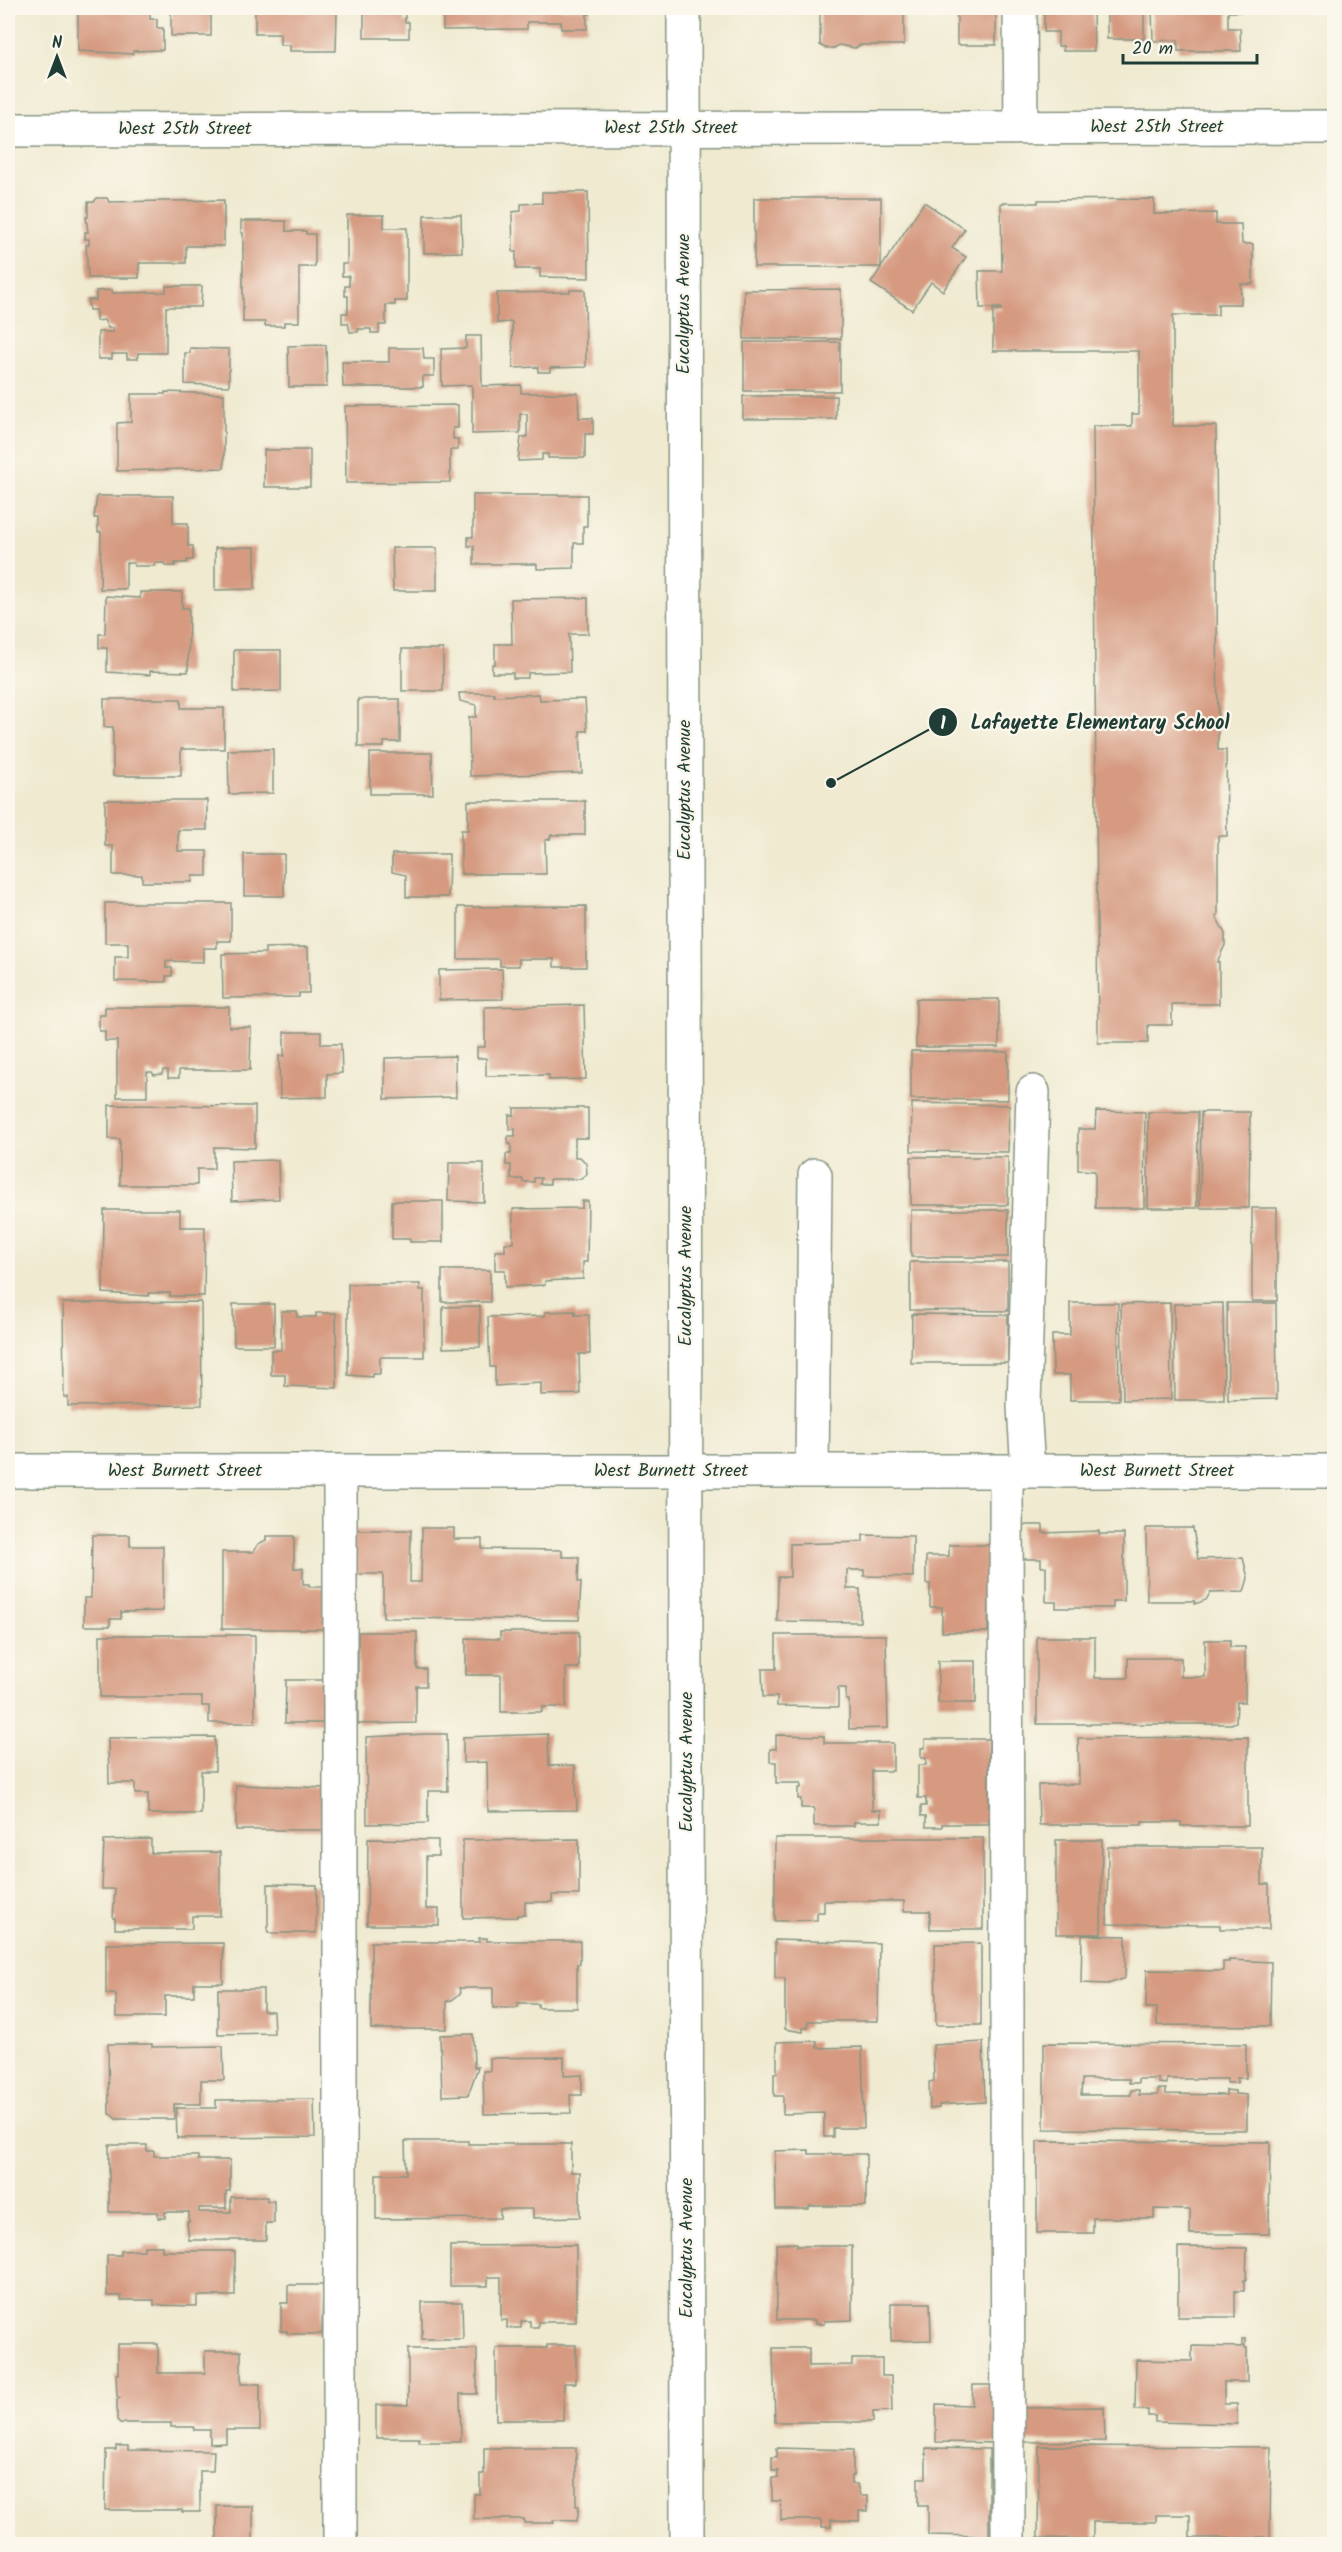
<svg xmlns="http://www.w3.org/2000/svg" width="1342" height="2552" font-family="Kalam,sans-serif">
<style>
.building{fill:#d59a80}
.lines{fill:none;stroke-linecap:round;stroke-linejoin:round}
.minor-casing{stroke:#879482;stroke-width:36}
.minor{stroke:#fff;stroke-width:33}
.labels{text-anchor:middle;dominant-baseline:central;stroke-width:4.5;stroke-linejoin:round;paint-order:stroke}
.street-label{font-size:18px;fill:#1f3d34;stroke:#fbf7ec}
.leader{fill:none;stroke:#1f3d34;stroke-width:2}
.callout-dot{fill:#1f3d34;stroke:#fbf7ec;stroke-width:2}
.mark-label{font-size:18px;text-anchor:middle;font-weight:bold;fill:#fff}
.callout-label{font-size:20px;text-anchor:middle;font-weight:bold;fill:#1f3d34;stroke:#fbf7ec;stroke-width:4.5;stroke-linejoin:round;paint-order:stroke}
</style>
<rect width="100%" height="100%" fill="#fbf7ec"/>
<filter id="ink" filterUnits="userSpaceOnUse"><feTurbulence type="fractalNoise" baseFrequency=".0167" numOctaves="2"/><feDisplacementMap in="SourceGraphic" scale="12" xChannelSelector="R" yChannelSelector="G"/><feConvolveMatrix kernelMatrix="1 2 1 2 8 2 1 2 1" color-interpolation-filters="sRGB"/></filter>
<filter id="wash" filterUnits="userSpaceOnUse"><feTurbulence type="fractalNoise" baseFrequency=".008" numOctaves="4" result="noise"/><feDisplacementMap in="SourceGraphic" scale="24" xChannelSelector="R" yChannelSelector="G"/><feGaussianBlur stdDeviation="1.35" result="paint"/><feColorMatrix in="noise" values="0 0 0 0 0 0 0 0 0 0 0 0 0 0 0 0 0 1.4 0 .05"/><feComposite in="paint" operator="in"/></filter>
<g filter="url(#wash)">
<rect width="100%" height="100%" fill="#efead0"/>
<g id="blocks">
<path class="building" d="M78 8H150V19H157V28H163V50L133 51V54L78 51Z
M171 8H211V36H171Z
M255 8H333V13H337L336 51H290V45H280V34H255Z
M364 8H413V11H405V22H409V38H364Z
M443 8H590V14H587V29H561V22H527V29L443 30Z
M814 8H904V45H860L855 48 839 45 834 48H825L820 45V13H814Z
M957 8H996V45H957Z
M1038 8H1098V10H1093L1094 51H1063V46H1058V32H1044V11Z
M1107 8H1144V39H1107Z
M1152 8H1243V12H1228V28H1240L1241 51H1178V40L1153 41Z
M542 192H588L589 278 540 277V269H516V252H513L512 212 521 211V204L542 203Z
M97 198H107L109 202 224 200V246H186V263H139V278H88L86 245H89V239H85V232H88L86 217H88V202H94Z
M754 198H881V267H754Z
M1154 199V214L1216 213V224H1241L1242 244H1253V284H1241V304H1218V315H1173V426H1216L1218 750H1226L1227 836H1218V916H1216L1225 934V945L1217 962H1219V1004H1172V1025H1148V1043H1098L1093 426H1132V414H1139V351H993V310H1001V308H980L979 271H1002L1001 203H1038V200Z
M924 202 965 229 952 248 966 257 943 291 931 282 912 310 871 283Z
M347 215H384V228H407V301H395V305H386V325H379V333H371V329H358V332H350L348 323H342V313H348V296H345V286H349V276H342V264H347Z
M424 215H461L462 252 424 253Z
M241 221H286V231H306V234H315V267H299V322H284V326H265V322H243V233H241Z
M166 286H202L201 307H166V353H138V359H127V354H112V359H98V332H113V328H108L104 320 96 321V310H89L88 300H96V291L112 290V293L166 292Z
M841 289V339H744V290Z
M570 290H585L586 367 550 368V372H538V367L513 368 512 322 497 323V293L570 292Z
M466 336H481L482 386 521 385V393H578L579 418H593V434H585V458H548V454H542V460L518 461 521 437H527V414H520V433L472 434V385L442 386 441 349 466 348Z
M744 342H840V391H744Z
M326 345 327 387H289L288 346Z
M190 348 229 349V386L185 384V353H190Z
M389 348H423L424 359H434V376H423V387H343L342 362H389Z
M165 392 224 394V468L117 471V423L131 422V394H165Z
M743 396H836V419H743Z
M458 405V428H453V439H458V450H450V482L346 483 345 406Z
M264 450H310V487H264Z
M473 495H587V526H583V543H574V568L537 569V564H474V546H468V537H473Z
M97 496H173V523H188V546H193V560H187V563H175V566H165V563H155V566H134V563H126V589H100L101 532H98V518H94Z
M255 547V589L215 590V548Z
M392 548H437V591H393Z
M140 592H182V608H189L188 672 150 671V675L107 672V648H99V634H105L106 596 140 598Z
M588 598V634H569L570 672 528 673V678H513V673H492V664H495V644H512L511 599Z
M402 649H443V691H402Z
M234 650H281V691L234 692Z
M459 693H494V696L539 694 540 700 585 699 587 731H580L582 773 470 776 469 717H476V705L460 701Z
M104 699H181V708H224V749H181V776H113V727H104Z
M358 699H400V742H384V747H358Z
M273 749V793L229 794 228 750Z
M370 753H432L433 794H370Z
M105 800H207V830H178V851H207V876H192V882H142V875H113V846H105Z
M468 801H585V835H551L550 839 545 840 546 874H461V830H468Z
M244 854H284V896H244Z
M392 854H449L448 897H406V875L392 872Z
M105 903H231V941H217V948H203V962L166 961V968H172V976H166V982L115 981V957H128V943H105Z
M586 906V967H554V959H519V966H500V959H458V907Z
M308 947 309 993H299V997L223 998 222 954 265 953V948Z
M502 969 503 999 439 1000V970Z
M916 999H999V1047H916Z
M584 1005 586 1079 549 1080V1075L486 1076V1058H477V1047H485V1007Z
M105 1007H229V1027H251L250 1070H179V1078H168V1070H163L162 1074 154 1075 152 1072H147V1097H117V1041H105V1031H99V1015H105Z
M284 1032H321V1044H341L342 1073 327 1074V1097L280 1098 279 1056H284Z
M911 1051 1008 1052V1100L911 1099Z
M455 1056 456 1097 385 1099V1058Z
M912 1103 1009 1105 1008 1152 911 1151Z
M109 1105 255 1106V1148L214 1147V1169H197V1185H120V1139H109Z
M514 1108H588V1138H575V1157H580L586 1163 587 1174 581 1179H550V1184H540L541 1178H534V1182H523V1179H511V1165H506V1154H511V1144H508V1136H515V1129H509V1115H514Z
M1096 1111 1145 1112 1144 1208H1095V1171L1078 1170V1129H1095Z
M1148 1112H1198L1197 1208H1148Z
M1201 1112H1250L1249 1208H1200Z
M911 1157H1008V1205H911Z
M278 1160 279 1199 232 1201 231 1161Z
M449 1163H484V1202L448 1201Z
M392 1201H443V1242H410V1239H392Z
M582 1201H588L587 1262H583V1279L545 1281V1285L505 1287V1270H495V1251H505V1243H513V1209L582 1208Z
M1252 1208H1277V1301H1252Z
M104 1210H180V1227H205L204 1296H170V1293H149V1296L103 1293Z
M911 1210H1008V1257H911Z
M910 1262H1008V1311L910 1310Z
M442 1270H490V1302H442Z
M348 1284H420V1290H424V1357H380V1374H372V1377L348 1375Z
M201 1302 202 1405 68 1406V1397H64L63 1303Z
M1070 1303H1118L1119 1400H1070V1375H1053L1052 1335H1070Z
M1170 1303 1171 1399 1123 1400 1121 1304Z
M1223 1303 1224 1400H1175L1174 1304Z
M1227 1303H1276L1277 1399 1228 1400Z
M233 1304H274V1346H234Z
M480 1306V1347L443 1348V1307Z
M281 1311H297V1317H316V1313H336L337 1388 285 1386V1375H271V1350H281Z
M575 1311V1315H589L590 1354H579L580 1394 541 1395V1383L495 1386V1367H490L488 1317 545 1316V1312Z
M912 1314 1008 1315V1363H911Z
M1021 1525H1043V1533L1099 1531V1534H1124V1601H1113V1608H1056V1602H1046V1567H1041V1559H1021Z
M422 1528H454V1539H482V1549L562 1550V1557H579L578 1582H581L579 1620 383 1618V1574H350L351 1530H411L410 1582H421Z
M1146 1528H1193L1198 1559 1243 1558 1248 1578 1244 1592 1210 1593 1206 1600 1195 1604V1601H1147Z
M92 1535H130V1546H163V1611L121 1612V1619H110V1626H84V1598H91Z
M863 1535 913 1536V1577L864 1576V1570H847V1589H860V1622L777 1621 778 1577H790V1544L863 1542Z
M266 1536H294V1568H303V1584H309V1587H331L330 1629H222V1552H253L258 1544 266 1540Z
M949 1545H991L988 1632H942V1607H930V1584H926V1556H949Z
M358 1632H417V1669H426V1686H416V1723L358 1724Z
M500 1632H579V1668H566V1707H542V1712H501V1675H466V1638L500 1639Z
M100 1635H255V1723H209V1706H202V1697H100Z
M776 1635H886L888 1728 849 1729V1700H846V1688H838V1707L777 1706V1697H763L762 1669H776Z
M1037 1637H1095V1678H1128V1658H1181V1677H1205V1640H1230V1647H1245V1702H1237L1236 1722 1231 1724H1037Z
M938 1661H976V1703H938Z
M286 1680H329V1723H285Z
M426 1734H447L448 1791H428V1823L367 1824 366 1737Z
M548 1734 549 1766 575 1765 577 1810 488 1811 487 1762 463 1763V1737Z
M776 1735 824 1736V1743H893V1771H872V1810H881V1822H854V1826H814V1808H801V1799H798V1788H801V1783H776V1762H770V1749H776Z
M215 1737V1771H201V1814H148V1794H135V1783H109L108 1738Z
M1248 1737V1826H1181V1822H1142V1825H1039L1038 1785 1079 1784 1078 1738Z
M925 1739H989V1824H942V1827H926V1816H921V1806H926V1798H918V1765H926V1758H921V1748H925Z
M236 1785 329 1788V1830H236Z
M775 1838H983V1929H930V1911H904V1901H824V1912H817V1920L775 1921Z
M151 1839V1853L220 1852V1916H192V1929H115V1918H113L115 1889H102L104 1840Z
M368 1839 438 1840V1856H426V1909H439V1925H367Z
M579 1839V1895H552V1902H525V1915H517V1917L463 1918V1840Z
M1056 1840H1102L1101 1934H1056Z
M1108 1847H1262V1884H1269V1929H1220V1925L1107 1924Z
M268 1884 317 1885 316 1933H268Z
M1082 1935 1126 1936 1125 1978 1108 1984 1081 1983Z
M479 1938H487V1941H580V1964H577V2008H538V2004H518V2008H493V1988H459L461 1993 452 2000 447 2001V2029H371V1942H479Z
M775 1940 879 1943 878 2021H808V2028H803V2032L785 2029V1978H775Z
M223 1943V1983H194V1996H165V2017H116V1994H106V1944Z
M981 1943V2025H936L935 1944Z
M1229 1960 1271 1962 1270 2026 1157 2025V2008H1146L1147 1970 1223 1971V1962H1229Z
M218 1989H263V2011H273L274 2033 218 2034Z
M473 2034 474 2067H478L468 2095 442 2096 440 2035Z
M817 2041V2048L862 2047 864 2128H833V2137H824V2113L783 2114V2096H774V2073H777V2042Z
M983 2042 985 2102 939 2105V2108L930 2109 929 2082 934 2081 933 2045Z
M1044 2043 1246 2044V2078H1237V2083H1227V2079H1167V2084L1159 2083V2079H1138V2083H1129V2079H1082L1081 2095H1131V2090H1139V2095H1158V2089H1166V2094L1226 2095V2090L1235 2091V2094L1247 2095V2130L1044 2129Z
M108 2044H152V2047L223 2046 224 2080H201V2104H174V2119H116L109 2113Z
M564 2057V2076L582 2075V2095H570L571 2113 484 2114 483 2071H490V2058Z
M314 2099 315 2137 177 2138 176 2108H216V2100Z
M405 2141H468V2144H571V2172H580V2217L533 2218V2209H500V2218L376 2219V2174H406Z
M1037 2141 1270 2142 1269 2234H1190V2210L1154 2209V2218H1093V2233H1037Z
M109 2145H147V2151H154V2156H198V2160H230V2191H226V2208H199V2212H231V2197H267V2201H274V2223H266V2240H189L187 2222H189V2212H165V2218H158V2212H109Z
M809 2150V2154H866V2206H809V2209H776L775 2151Z
M797 2243V2246H852V2320L824 2321V2324H815V2320H777L776 2244Z
M576 2245V2322H538V2327H530V2321H521V2328H507V2320H501V2277H488V2286H450V2246Z
M144 2246H162V2251H235V2296H197V2306L154 2305V2300H121V2296H107V2255H121V2251L144 2250Z
M1178 2247 1247 2248 1246 2280H1244V2291H1235V2317H1178Z
M288 2285H323L322 2334H287V2331H281V2303H288Z
M422 2302H462L463 2339H422Z
M891 2303H930L931 2340 891 2341Z
M1242 2339H1245V2348H1247V2382H1224V2404H1237V2424L1155 2422V2416H1148V2410H1135L1136 2360 1192 2361V2346L1242 2347Z
M118 2344H158V2373H205V2351H241V2384H260V2430H226V2443L210 2444V2430H194V2427H171V2423H120L117 2420V2399L120 2398 117 2396 116 2374H118Z
M547 2345H576V2383H564L563 2420H496V2348H547Z
M773 2348H809V2366L852 2365V2359H882V2376H891L892 2411 873 2412V2422H775Z
M408 2349H477V2394H460L461 2442H419V2438H376V2405H408Z
M973 2385H1003L1002 2443 936 2442V2404L972 2405Z
M1104 2407 1105 2441 1023 2442 1022 2408Z
M116 2446H128V2450L214 2451 213 2471H200V2512H182V2510H105L106 2450H116Z
M1039 2446 1271 2447 1270 2538H1190V2515H1156V2522H1093V2539L1038 2538Z
M484 2448H576V2506H579L577 2521 553 2520 554 2523H524V2519H474V2494H480V2474H484Z
M777 2448 853 2450V2476H851V2484H857L860 2496H868V2511H859V2521L831 2520V2527H822V2520H781V2501H772V2478H778V2471H772V2457H777Z
M926 2448 989 2449V2536L928 2535V2506H918V2478H926Z
M217 2506H253V2544H217Z
M1052 2542V2544H1033V2543Z"/>
</g>
</g>
<g filter="url(#ink)">
<use href="#blocks" fill-opacity="0" stroke="#879482" stroke-width="1.5"/>
<g class="lines">
<g class="minor-casing">
<path id="minor" d="M684 8 687 2544
M1020 8 1021 127
M8 130 1334 127
M8 1471H1334
M340 1471V2544
M812 1471 815 1175
M1006 1471 1008 2544
M1028 1471 1024 1406 1033 1092"/>
</g>
<use href="#minor" class="minor"/>
</g>
</g>
<g class="labels">
<g class="street-label">
<text x="1157" y="127">West 25th Street</text>
<text x="671" y="128">West 25th Street</text>
<text x="185" y="129">West 25th Street</text>
<text transform="translate(684 304) rotate(-90)">Eucalyptus Avenue</text>
<text transform="translate(685 790) rotate(-90)">Eucalyptus Avenue</text>
<text transform="translate(686 1276) rotate(-90)">Eucalyptus Avenue</text>
<text x="185" y="1471">West Burnett Street</text>
<text x="671" y="1471">West Burnett Street</text>
<text x="1157" y="1471">West Burnett Street</text>
<text transform="translate(687 1762) rotate(-90)">Eucalyptus Avenue</text>
<text transform="translate(687 2248) rotate(-90)">Eucalyptus Avenue</text>
</g>
</g>
<path class="leader" d="M831 783L943 722"/>
<g class="callout-dot">
<circle cx="831" cy="783" r="6"/>
<circle cx="943" cy="722" r="15"/>
</g>
<g class="mark-label">
<text x="943" y="729">1</text>
</g>
<g class="callout-label">
<text x="1100" y="729">Lafayette Elementary School</text>
</g>
<rect width="1342" height="2552" fill="none" stroke="#fbf7ec" stroke-width="30"/>
<g transform="translate(57 57)" stroke="#fbf7ec" stroke-width="4.5" paint-order="stroke">
<path d="M0-4.5L10 22L0 15L-10 22Z" fill="#1f3d34"/>
<text y="-9" font-size="16" font-weight="bold" text-anchor="middle" fill="#1f3d34">N</text>
</g>
<path d="M1123 54v9h134v-9" fill="none" stroke="#1f3d34" stroke-width="3"/>
<text x="1132" y="54" font-size="18" fill="#1f3d34" stroke="#fbf7ec" stroke-width="4.5" paint-order="stroke">20 m</text>
</svg>
